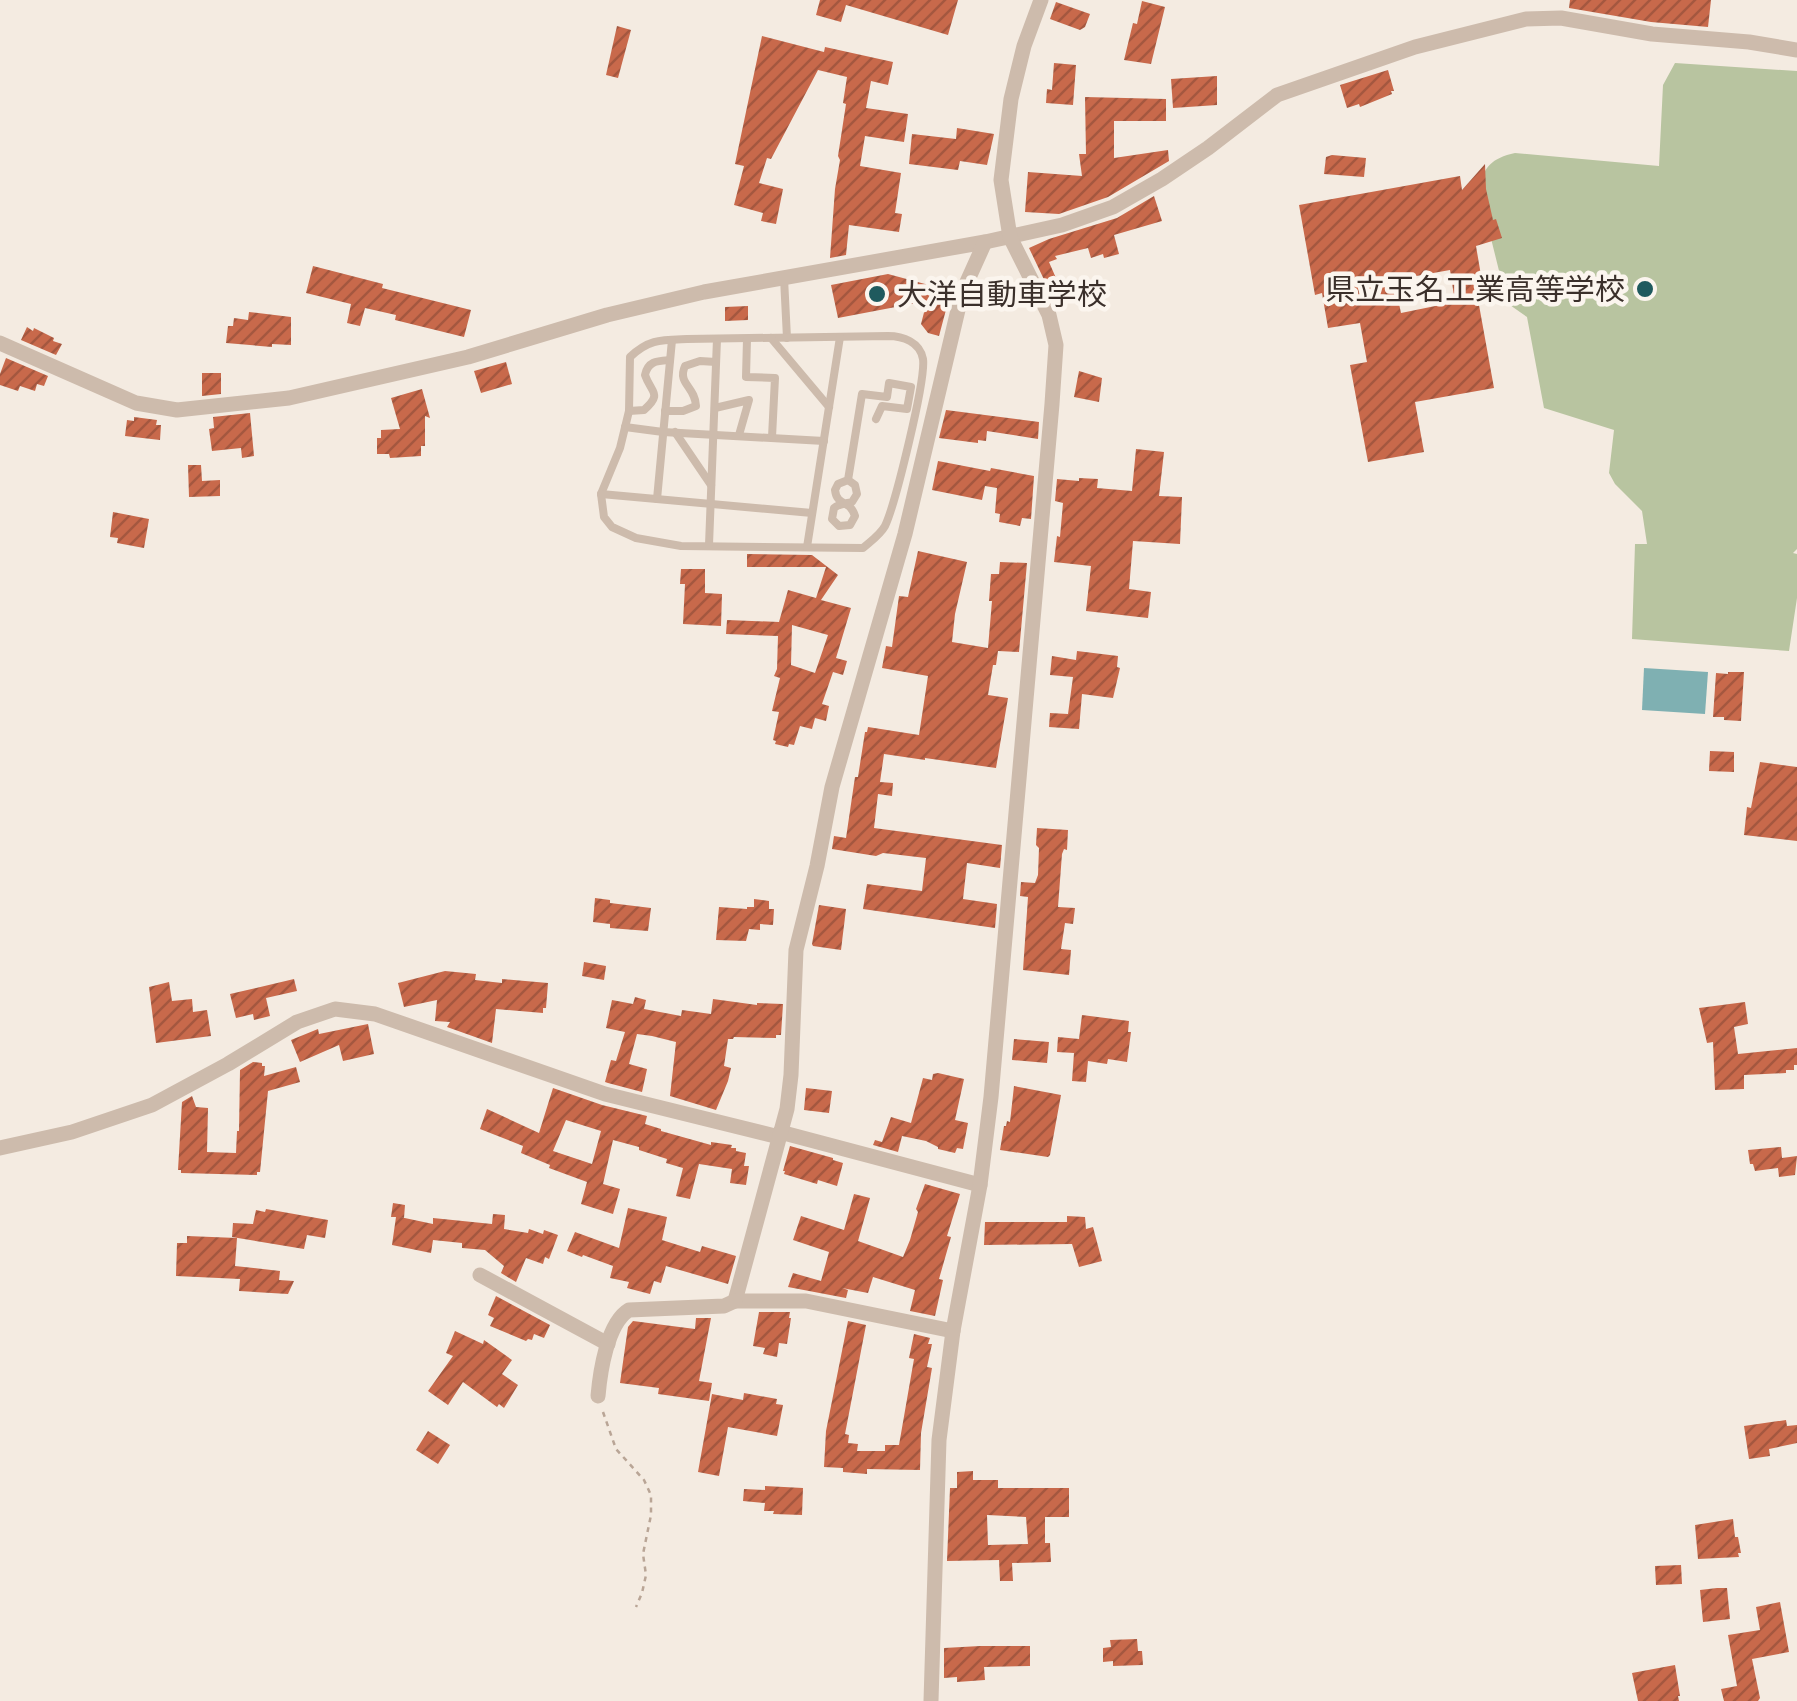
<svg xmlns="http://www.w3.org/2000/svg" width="1797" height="1701" font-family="Jost,'Noto Sans JP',sans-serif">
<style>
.garden{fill:#b8c4a0}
.water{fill:#7fb0b2}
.building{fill:url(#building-hatch);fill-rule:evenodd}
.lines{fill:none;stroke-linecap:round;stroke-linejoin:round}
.path{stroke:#b9a596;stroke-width:2.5;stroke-dasharray:5 5;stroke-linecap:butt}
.service{stroke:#cdbbac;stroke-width:8}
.minor{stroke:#cdbbac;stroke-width:15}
.poi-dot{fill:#1f5a5e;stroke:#fbf5ee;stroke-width:4}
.labels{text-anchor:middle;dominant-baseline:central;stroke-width:9;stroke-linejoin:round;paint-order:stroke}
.poi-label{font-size:30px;fill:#3b302b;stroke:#fbf5ee;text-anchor:end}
</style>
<defs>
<pattern id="building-hatch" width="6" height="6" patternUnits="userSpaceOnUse" patternTransform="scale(2.5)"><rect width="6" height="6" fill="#c8694b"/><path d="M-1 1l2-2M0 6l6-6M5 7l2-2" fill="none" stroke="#a4573f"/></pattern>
</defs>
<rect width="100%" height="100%" fill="#f4ebe1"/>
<path class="garden" d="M1675,63L1797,71V549L1793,553L1797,554V598L1789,651L1632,639L1635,544H1647L1642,511L1615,484L1609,473L1614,430L1544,408L1527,317L1507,303L1479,190C1483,167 1492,158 1515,153L1659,166L1663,85Z"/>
<polygon class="water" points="1644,668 1708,672 1705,714 1642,710"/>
<g class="building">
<polygon points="820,0 958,0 948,35 846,5 841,22 816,15"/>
<polygon points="1570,0 1711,0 1708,27 1651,22 1569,8"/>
<polygon points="1142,1 1165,7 1151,64 1124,60 1133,23 1137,24"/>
<polygon points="1056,2 1090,14 1085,27 1080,30 1050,19"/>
<polygon points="617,26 631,30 618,78 606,75"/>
<polygon points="762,36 824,52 825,47 893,62 888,85 871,81 866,108 908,114 904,142 865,136 860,166 901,173 895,213 902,214 899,232 849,225 846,255 830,258 835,189 840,160 838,156 846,104 843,103 847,77 818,70 771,159 767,158 759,183 783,189 776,224 761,221 763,213 734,205 744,166 735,164"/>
<polygon points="1054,63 1076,65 1073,105 1046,103 1047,89 1052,90"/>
<polygon points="1388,70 1394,91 1391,91 1392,94 1360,107 1359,104 1347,108 1340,85"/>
<polygon points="1217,76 1217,105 1173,108 1171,79"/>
<polygon points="1085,97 1166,99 1166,121 1114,121 1114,158 1168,150 1169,161 1108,197 1059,214 1025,212 1028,172 1082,176 1079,154 1086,154"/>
<polygon points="957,128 994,134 987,165 960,161 958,170 909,164 912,134 956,139"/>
<polygon points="1332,155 1366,158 1364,177 1324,174 1326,157"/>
<path d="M1485,164L1486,189L1493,220L1496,219L1502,238L1476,246L1484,293L1477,294L1494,388L1415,402L1424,452L1368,462L1350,365L1367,362L1360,323L1328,328L1322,293L1315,295L1299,205L1460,176L1462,190ZM1450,270L1455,302L1401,313L1394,280Z"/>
<polygon points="1154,196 1162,221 1114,235 1119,254 1104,258 1103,254 1091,258 1088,248 1055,256 1057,259 1049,262 1059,285 1049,290 1029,248 1049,239 1117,218"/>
<polygon points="313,266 383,284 382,288 471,310 464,337 395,320 396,315 365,308 360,326 347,323 351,304 306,293"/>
<polygon points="888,274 951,291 939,336 928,333 921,324 927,301 838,318 831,285"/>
<polygon points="748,306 748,320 725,321 725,307"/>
<polygon points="249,312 291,317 291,345 272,344 272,347 226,343 228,326 233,326 234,318 248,320"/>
<polygon points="27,327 33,331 34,328 54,338 53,341 62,344 56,355 21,340"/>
<polygon points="6,358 48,376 44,386 37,384 35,391 20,386 18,391 0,385 0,374"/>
<polygon points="506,362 512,384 481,393 474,371"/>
<polygon points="1079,371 1102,378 1099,402 1074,397"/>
<polygon points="202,373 221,373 221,394 202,396"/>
<polygon points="422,389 430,418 425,416 425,446 421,446 421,456 390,458 389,454 377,454 377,438 381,438 381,430 400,429 391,398"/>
<polygon points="946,410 1039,422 1038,439 987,431 986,441 978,440 978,443 939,438"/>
<polygon points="250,413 254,456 242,458 241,448 212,451 209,429 214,428 213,417"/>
<polygon points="134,417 157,420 156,425 161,425 160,440 125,436 127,420 134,421"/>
<polygon points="1136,449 1164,452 1159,496 1182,497 1180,544 1133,541 1129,589 1151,592 1148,618 1086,611 1091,566 1054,562 1057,536 1060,537 1063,503 1055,501 1057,479 1079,481 1079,478 1098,479 1097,488 1132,491"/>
<polygon points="938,461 990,471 991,468 1034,476 1031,519 1022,518 1020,526 999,522 1000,514 995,513 997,488 985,486 982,500 932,490"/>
<polygon points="188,465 201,465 202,481 220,480 220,496 189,497"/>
<polygon points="113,512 149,519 144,548 117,543 118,538 110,537"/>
<polygon points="918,551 967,562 955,614 952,642 988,648 992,601 989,601 991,574 999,574 1000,562 1027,563 1019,652 998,651 996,665 993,665 988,695 1008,698 996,768 925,758 925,760 884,754 880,782 893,783 892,796 878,794 874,828 1002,845 1000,868 967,863 963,899 997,904 995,928 863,909 867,884 922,891 926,858 883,853 876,856 832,849 834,836 846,838 855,777 858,777 865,732 867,732 868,727 919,735 928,676 882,668 886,646 892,647 899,596 908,597"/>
<path d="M747,554L812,555L838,575L821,600L851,608L836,658L847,661L843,675L833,672L822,704L829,706L826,721L815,718L812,729L800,726L794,745L789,744L788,747L775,744L776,741L773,740L779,712L772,711L780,678L774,676L777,669L778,636L726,634L727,620L779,622L788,590L816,598L826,567H747ZM792,625L828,635L815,673L791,665Z"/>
<polygon points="681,569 705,569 705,593 722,594 721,626 683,624 685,584 680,584"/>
<polygon points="1077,651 1118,656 1117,667 1120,668 1113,698 1082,694 1079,729 1049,727 1050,713 1068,714 1073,677 1050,675 1052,656 1076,660"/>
<polygon points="1728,672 1744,672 1741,721 1724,720 1724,717 1713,717 1716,673 1728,674"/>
<polygon points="1710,751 1734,752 1734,772 1709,771"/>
<polygon points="1760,762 1797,767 1797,841 1744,835 1747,807 1751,808"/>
<polygon points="1037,828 1068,830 1067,850 1064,849 1062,854 1058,907 1075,908 1073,924 1065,923 1061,949 1071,950 1069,975 1023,970 1028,897 1020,896 1021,882 1035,883 1038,875 1039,848 1036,845"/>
<polygon points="595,898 610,900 610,903 651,908 648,931 610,928 610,924 593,922"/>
<polygon points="754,899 769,901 769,909 774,909 773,925 760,924 760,930 749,929 746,941 716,940 719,907 747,909 747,907 754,907"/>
<polygon points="819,905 846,909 841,950 813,946 812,944"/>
<polygon points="584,962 606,966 604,980 582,976"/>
<polygon points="445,971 476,974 475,980 502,983 502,979 548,983 546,1008 543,1008 543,1013 496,1009 492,1043 447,1027 450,1022 435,1021 437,1000 404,1007 398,983"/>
<polygon points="294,979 297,991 266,998 270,1016 254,1020 253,1014 236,1018 230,994"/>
<polygon points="169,982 172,1001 192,999 193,1012 207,1010 211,1036 156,1043 149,987"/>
<polygon points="635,997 646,1000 644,1009 681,1016 682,1010 711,1014 713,999 757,1005 757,1003 783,1004 781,1035 776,1035 776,1038 734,1037 733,1039 728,1039 724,1066 731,1068 728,1081 716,1110 670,1096 676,1042 652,1036 637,1034 629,1064 647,1069 642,1092 608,1083 605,1082 611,1060 616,1061 625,1032 606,1028 612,1000 633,1004"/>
<polygon points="1745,1002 1748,1024 1734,1027 1738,1054 1797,1048 1797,1065 1794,1065 1794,1070 1786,1070 1786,1073 1744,1075 1744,1089 1715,1090 1713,1042 1707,1043 1699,1008"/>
<polygon points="1082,1015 1129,1021 1128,1032 1131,1032 1127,1062 1108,1059 1107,1064 1088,1061 1086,1082 1072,1081 1074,1053 1057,1052 1058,1037 1079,1039"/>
<polygon points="368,1024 374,1054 343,1061 339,1045 300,1062 291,1040 318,1029 319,1034"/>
<polygon points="1014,1039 1049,1042 1047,1063 1012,1060"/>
<polygon points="253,1062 262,1063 262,1066 265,1066 264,1076 296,1067 300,1082 268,1091 260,1172 257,1172 257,1175 181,1173 181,1170 178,1170 182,1102 192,1096 196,1107 208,1108 207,1152 236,1153 237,1131 239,1131 240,1070"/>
<polygon points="938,1073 964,1079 955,1120 968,1123 963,1149 957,1148 955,1153 938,1149 938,1147 926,1141 902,1136 898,1152 873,1145 875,1140 882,1142 891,1117 911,1123 923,1078 932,1080 933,1074"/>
<polygon points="1014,1086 1061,1095 1050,1155 1048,1157 1000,1150 1004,1126 1006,1126 1007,1121 1010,1122"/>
<path d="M553,1088L602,1105L647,1116L645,1124L661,1129V1131L711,1145V1142L732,1145L731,1148H736V1151L746,1153L744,1166H749L746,1185L730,1183L732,1169L699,1164L690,1199L676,1196L683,1168L666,1163L667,1159L639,1150V1147L613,1140L603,1184L620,1189L613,1214L581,1204L587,1182L549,1168L550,1165L521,1153L523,1146L480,1129L487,1109L539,1133ZM566,1120L601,1131L592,1164L553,1151Z"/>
<polygon points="806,1088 832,1091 829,1113 804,1110"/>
<polygon points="790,1146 833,1158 833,1160 843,1163 837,1186 818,1180 817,1184 784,1174 785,1171 783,1171"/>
<polygon points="1781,1147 1782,1158 1797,1156 1795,1175 1779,1177 1778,1168 1755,1171 1753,1164 1750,1164 1748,1150"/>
<polygon points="925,1184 960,1194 947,1236 951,1237 939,1279 943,1280 935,1316 910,1311 915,1290 873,1277 868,1293 842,1288 848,1290 846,1298 788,1287 793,1273 821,1281 829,1252 793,1240 801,1216 844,1230 854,1194 870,1198 858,1241 903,1257 910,1240 918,1212 916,1209"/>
<polygon points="393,1203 405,1205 404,1218 400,1217 433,1224 433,1218 492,1224 493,1214 505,1215 504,1229 528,1233 529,1229 543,1234 544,1230 558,1235 549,1259 545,1257 543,1264 526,1258 516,1282 501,1273 504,1266 485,1250 462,1248 462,1243 433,1240 431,1253 392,1245 396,1217 391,1217"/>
<polygon points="628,1208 667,1217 662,1240 700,1252 702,1246 736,1256 728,1284 666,1266 661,1283 654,1281 650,1294 627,1288 629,1282 610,1278 613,1266 583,1255 582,1257 567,1251 575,1232 619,1248"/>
<polygon points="266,1209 328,1220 325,1238 307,1235 304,1249 232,1237 233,1223 253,1224 256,1210 265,1212"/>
<polygon points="1067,1216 1085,1217 1086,1229 1093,1227 1102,1261 1079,1267 1072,1244 984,1245 985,1222 1067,1222"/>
<polygon points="187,1236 237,1238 235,1266 280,1271 279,1280 294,1281 288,1294 239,1291 240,1279 176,1276 177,1243 187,1243"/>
<polygon points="496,1296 550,1325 544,1338 534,1334 532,1340 528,1339 526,1341 490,1326 494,1318 488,1315"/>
<polygon points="759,1312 790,1312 789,1318 791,1318 787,1344 779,1343 777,1357 763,1354 765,1348 753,1346"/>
<polygon points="696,1318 711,1318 699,1381 712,1383 709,1401 658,1394 659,1388 620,1383 628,1327 633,1321 695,1329"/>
<polygon points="848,1321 866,1325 845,1434 849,1435 848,1443 858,1444 857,1451 885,1451 885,1445 899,1445 914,1359 909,1358 914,1334 930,1338 928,1344 932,1344 927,1367 932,1368 921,1433 920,1470 867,1469 867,1474 843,1472 843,1468 824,1467 826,1431"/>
<polygon points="455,1331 483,1344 484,1340 512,1360 502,1374 518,1385 504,1408 499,1404 497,1407 463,1382 448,1405 428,1391 453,1356 446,1353"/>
<polygon points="744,1393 777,1399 776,1404 783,1405 777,1436 728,1427 719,1476 698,1472 712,1394 743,1400"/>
<polygon points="1786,1420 1787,1426 1797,1425 1797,1443 1769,1449 1770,1456 1749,1459 1744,1426"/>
<polygon points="428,1431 450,1445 438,1464 416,1450"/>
<path d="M973,1471V1480H998V1488H1069V1517H1045V1543H1050L1051,1562L1012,1563L1013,1581H1000L999,1560L947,1561L950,1488H957V1472ZM987,1515L1026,1517L1028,1544L988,1545Z"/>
<polygon points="765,1486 803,1488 802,1515 773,1514 774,1511 764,1511 765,1503 743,1501 744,1489 765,1490"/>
<polygon points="1733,1519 1735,1537 1738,1537 1741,1553 1738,1553 1739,1557 1698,1559 1695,1525"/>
<polygon points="1681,1565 1682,1584 1656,1585 1655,1566"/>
<polygon points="1717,1588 1727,1588 1730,1619 1703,1622 1700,1590"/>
<polygon points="1780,1602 1789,1652 1752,1659 1760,1698 1758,1701 1724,1701 1721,1689 1737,1686 1728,1635 1760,1630 1756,1607"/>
<polygon points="1137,1639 1138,1651 1142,1651 1143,1665 1113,1666 1113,1661 1103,1662 1103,1648 1111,1647 1110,1640"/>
<polygon points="980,1646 1030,1646 1030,1666 984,1667 985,1680 957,1682 957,1677 944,1678 944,1648"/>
<polygon points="1675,1665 1680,1696 1678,1696 1679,1701 1638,1701 1632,1673"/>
</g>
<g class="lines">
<polyline class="path" points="603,1412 616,1449 644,1480 651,1495 651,1515 643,1554 646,1575 642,1593 636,1607"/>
<g class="service">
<polyline points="784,278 787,338"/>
<path d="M888,336C903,336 920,342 923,359C926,380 895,505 885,526C880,535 871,541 863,548L681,546L636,538L612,527L604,517L601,494L620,448L629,411L630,357C649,339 661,340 687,339Z"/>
<polyline points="771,338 829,407"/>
<polyline points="747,339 746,377 775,378 772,437"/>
<polyline points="715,408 749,400 739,435"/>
<path d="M629,411L644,410C663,393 651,393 645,375C648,361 657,361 670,360"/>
<path d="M665,411H683L696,406C695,386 677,384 685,366L700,361L716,362"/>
<polyline points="625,427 663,432 824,441"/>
<polyline points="675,432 711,485"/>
<path d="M848,480L855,485L857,494L852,502C845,504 840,503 834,508L832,519L839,526L850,525L855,516C850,499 837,507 835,490L838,484L848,480L862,394L887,397L889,383L911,387L907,409L882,406L876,419"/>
<polyline points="601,494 812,513"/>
<polyline points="657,499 672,340"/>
<polyline points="709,545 717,339"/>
<polyline points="807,547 840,337"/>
</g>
<g class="minor">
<polyline points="0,343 136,403 177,410 289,398 468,357 607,315 704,292 985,242 1062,225 1113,207 1162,179 1208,148 1277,95 1415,47 1526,19 1561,18 1652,34 1749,42 1797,50"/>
<polyline points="780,1132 980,1185"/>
<polyline points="0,1148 72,1132 152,1105 228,1064 297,1022 335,1009 375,1014 605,1094 779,1137"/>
<polyline points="480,1275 608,1344"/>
<polyline points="953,1331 806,1301 735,1301 787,1109 791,1075 796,950 817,866 832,787 905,534 962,293 985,242"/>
<path d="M598,1396C600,1373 607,1323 629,1310L724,1306L735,1301"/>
<polyline points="931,1701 939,1440 953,1331 980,1185 991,1097 1052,404 1056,345 1049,315 1010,237 1001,180 1011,99 1024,46 1041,0"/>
</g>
</g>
<g class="poi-dot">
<circle cx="1645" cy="289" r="10"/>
<circle cx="877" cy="294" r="10"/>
</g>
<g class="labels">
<g class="poi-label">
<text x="1625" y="289">県立玉名工業高等学校</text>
<text x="897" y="294" text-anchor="start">大洋自動車学校</text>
</g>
</g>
</svg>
